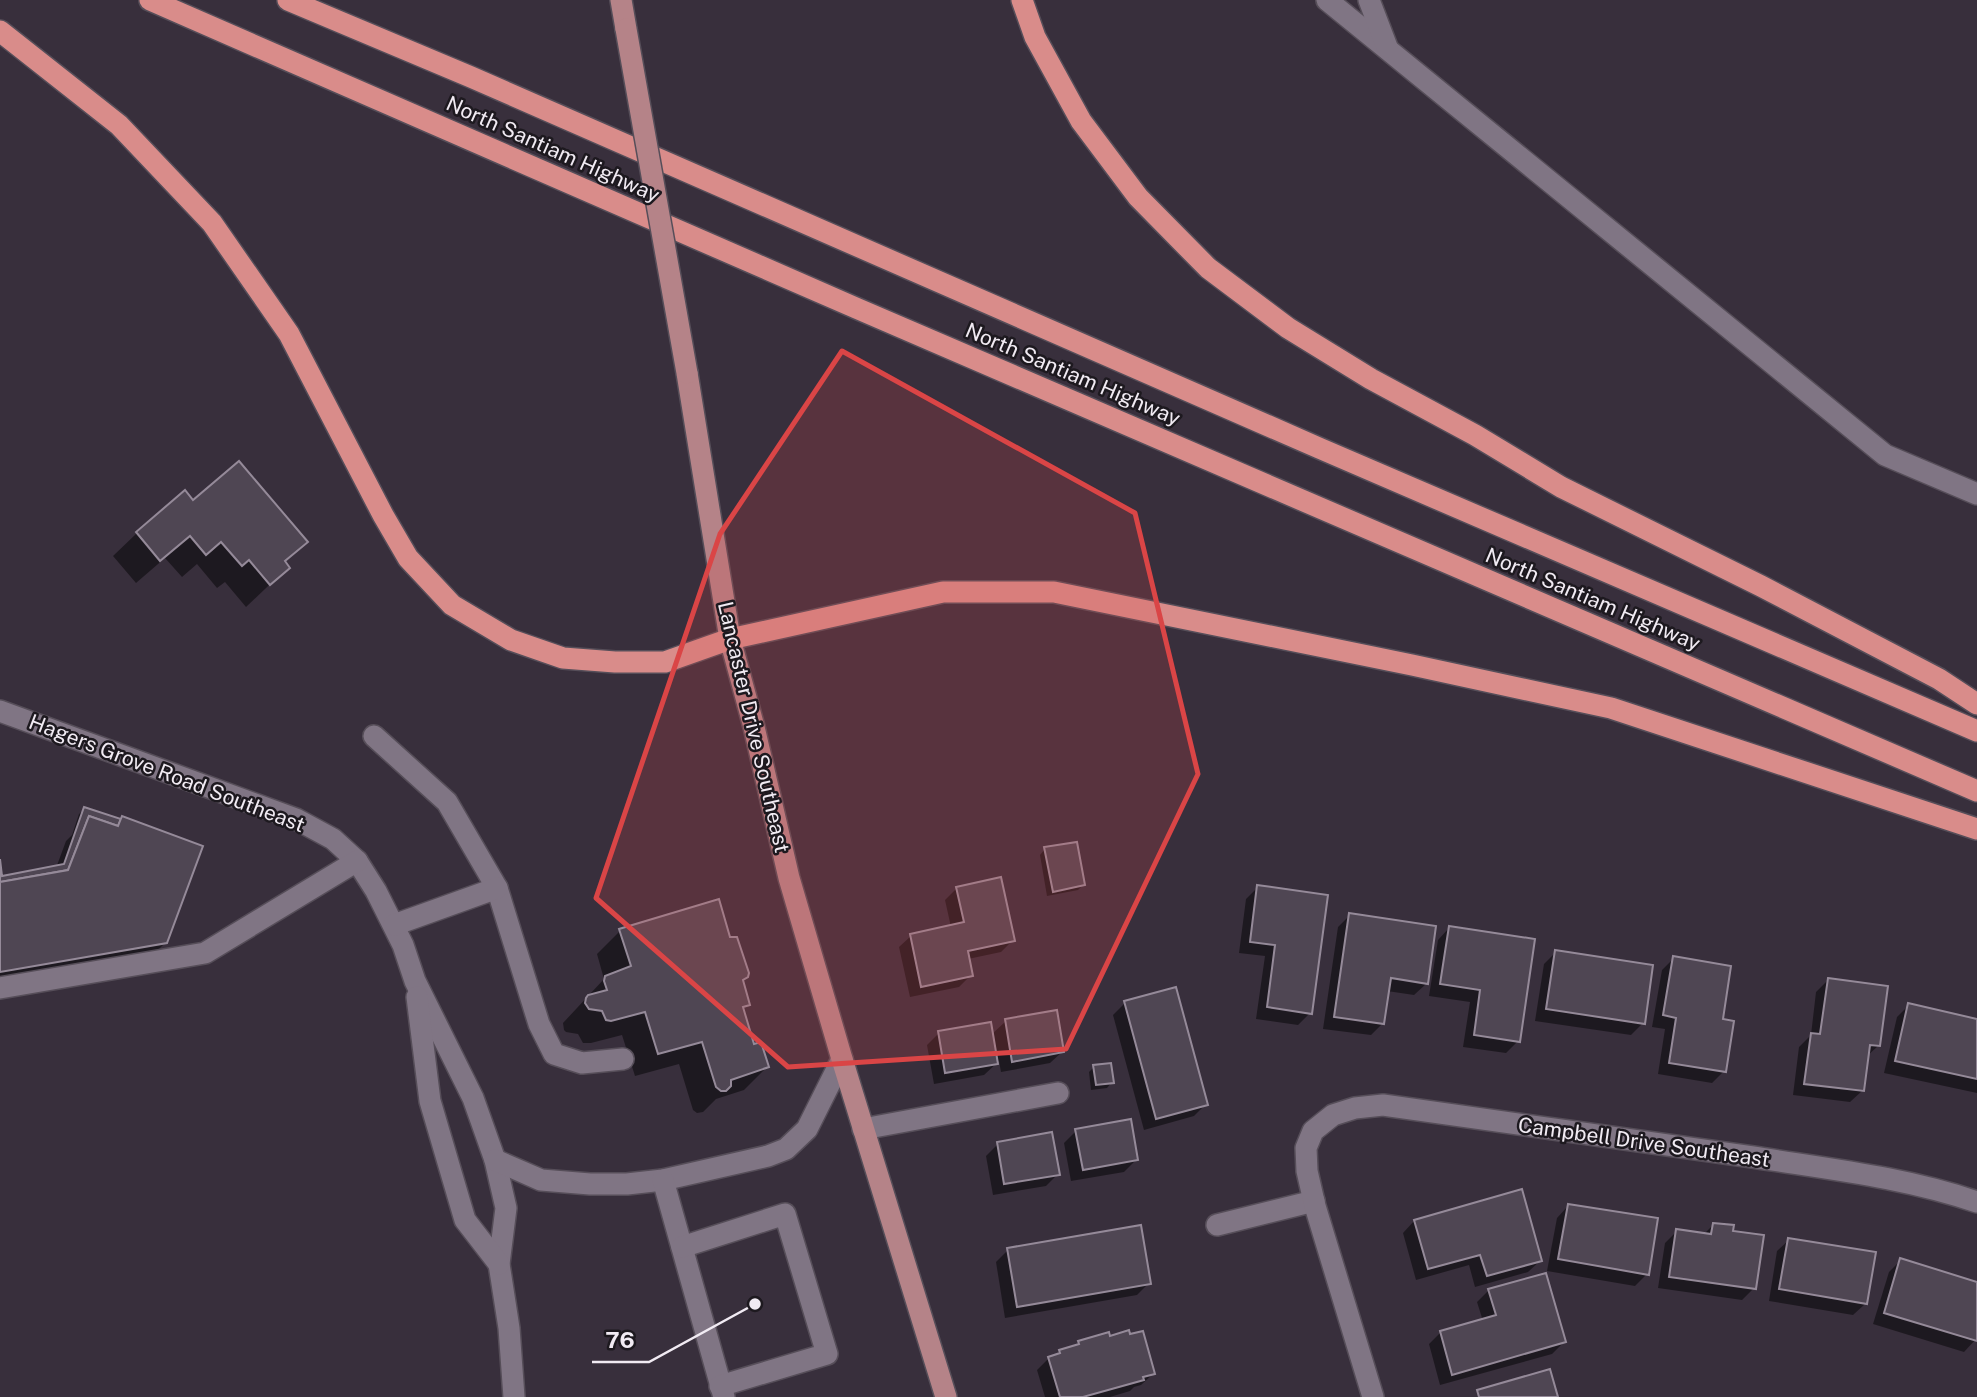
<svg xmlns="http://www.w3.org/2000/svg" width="1977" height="1397" font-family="'Public Sans',sans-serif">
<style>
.shadow{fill:#0007}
.building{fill:#4f4653;stroke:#958a99;stroke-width:2}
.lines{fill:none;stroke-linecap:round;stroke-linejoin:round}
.minor-casing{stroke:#564e59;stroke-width:24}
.major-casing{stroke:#564e59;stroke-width:24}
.highway-casing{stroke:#564e59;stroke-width:24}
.minor{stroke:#807584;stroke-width:21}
.major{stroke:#b58388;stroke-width:21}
.highway{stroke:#d98c8a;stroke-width:21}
.major-bridge-casing{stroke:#564e59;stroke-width:24;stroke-linecap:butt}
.major-bridge{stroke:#b58388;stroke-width:21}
.marked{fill:#da4546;fill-opacity:0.2;stroke:#da4546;stroke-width:5;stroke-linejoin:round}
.labels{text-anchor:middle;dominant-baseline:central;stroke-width:5;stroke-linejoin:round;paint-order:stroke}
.street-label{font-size:21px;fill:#f1ebf3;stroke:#1d191f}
.leader{fill:none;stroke:#f1ebf3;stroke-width:2.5}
.callout-dot{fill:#f1ebf3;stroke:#1d191f;stroke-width:2.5}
.callout-label{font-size:23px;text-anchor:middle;font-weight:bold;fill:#f1ebf3;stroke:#1d191f;stroke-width:5;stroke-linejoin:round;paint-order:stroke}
</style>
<rect width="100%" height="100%" fill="#382f3c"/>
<g class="shadow">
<polygon points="185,493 193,502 305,542 284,563 288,567 246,607 225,582 217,588 197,564 182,577 165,558 136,583 113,556 137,533"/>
<polygon points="85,809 166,942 142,966 0,991 0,872 1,878 56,868 66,841 72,835 79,814"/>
<polygon points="1045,849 1083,885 1078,890 1047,896 1040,855"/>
<polygon points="1258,887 1310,1013 1298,1025 1256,1019 1265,956 1239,953 1246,899"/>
<polygon points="957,888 1013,940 1001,952 968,959 971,975 959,987 910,997 899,947 911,936 951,927 945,900"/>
<polygon points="1350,915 1426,984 1414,995 1387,991 1383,1023 1371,1035 1323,1029 1338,927"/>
<polygon points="1449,928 1518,1041 1506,1053 1463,1047 1470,1002 1429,996 1438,940"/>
<polygon points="620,931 741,981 748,1004 742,1010 753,1046 767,1067 744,1090 716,1099 703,1112 697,1113 693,1110 679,1064 635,1076 622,1035 591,1043 583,1043 578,1034 566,1032 564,1030 563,1023 604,979 597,954"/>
<polygon points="1556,952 1643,1023 1631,1035 1535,1021 1544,964"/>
<polygon points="1674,958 1720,1020 1724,1071 1712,1083 1658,1074 1665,1029 1652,1027 1662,970"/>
<polygon points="1828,980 1878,1046 1866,1057 1862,1091 1850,1102 1793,1095 1799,1047 1811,1035 1816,992"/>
<polygon points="1125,1003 1206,1104 1194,1116 1144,1130 1113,1015"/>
<polygon points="1909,1005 1977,1020 1977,1093 1884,1073 1897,1017"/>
<polygon points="1006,1021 1062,1052 1050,1063 1001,1072 999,1061 984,1075 934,1084 927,1045 939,1033 991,1035"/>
<polygon points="1094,1067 1112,1082 1107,1088 1091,1090 1089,1072"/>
<polygon points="1076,1131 1136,1160 1124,1172 1071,1181 1064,1143"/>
<polygon points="998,1144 1058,1174 1046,1186 993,1195 986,1156"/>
<polygon points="1568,1206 1647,1274 1635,1286 1547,1271 1557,1218"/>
<polygon points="1414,1221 1540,1261 1528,1272 1475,1287 1469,1265 1416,1280 1403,1233"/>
<polygon points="1714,1224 1731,1232 1754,1288 1742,1300 1658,1288 1665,1243 1677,1231 1703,1235"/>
<polygon points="1789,1240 1865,1304 1853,1315 1769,1301 1777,1251"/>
<polygon points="1008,1250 1149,1283 1137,1295 1005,1318 996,1262"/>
<polygon points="1901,1260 1977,1284 1977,1338 1964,1352 1873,1324 1889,1272"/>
<polygon points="1489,1290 1564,1342 1552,1354 1440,1385 1429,1344 1441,1332 1483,1321 1477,1302"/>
<polygon points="1079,1342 1153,1374 1141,1385 1134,1387 1130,1391 1110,1397 1045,1397 1037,1370 1049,1358 1055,1356 1060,1351 1075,1347"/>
</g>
<g class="building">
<polygon points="239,461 308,542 285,561 290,568 270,585 249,560 242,566 221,542 206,555 190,536 160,561 136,532 185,490 193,500"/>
<polygon points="84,807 121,819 118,826 89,816 68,870 0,882 0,859 2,876 64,864"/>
<polygon points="89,816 118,826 122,816 203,846 167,943 0,972 0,882 68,870"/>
<polygon points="1077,842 1085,885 1053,892 1044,847"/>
<polygon points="1001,877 1015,941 968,951 973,976 921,987 910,934 964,922 956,887"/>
<polygon points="1257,885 1328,895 1312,1014 1267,1007 1275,945 1250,942"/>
<polygon points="719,899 730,937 737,937 749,973 748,977 743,980 750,1005 743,1007 754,1044 761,1042 769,1067 731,1080 731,1086 726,1091 721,1091 716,1087 702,1042 658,1054 645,1012 611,1021 606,1020 602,1011 589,1009 585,1003 586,998 588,995 607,990 604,981 605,976 631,966 619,929"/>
<polygon points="1349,913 1436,926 1428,984 1391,978 1384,1024 1334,1017"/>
<polygon points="1449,926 1535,939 1520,1042 1474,1035 1480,990 1440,984"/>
<polygon points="1555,950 1653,965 1645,1024 1546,1009"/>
<polygon points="1673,956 1731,966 1723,1019 1734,1021 1726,1072 1669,1063 1676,1018 1663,1015"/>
<polygon points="1828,978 1888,986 1880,1046 1870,1045 1864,1091 1804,1084 1811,1033 1820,1034"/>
<polygon points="1176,987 1208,1105 1156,1119 1124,1001"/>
<polygon points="1908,1003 1977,1019 1977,1079 1895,1061"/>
<polygon points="1057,1010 1064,1052 1012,1062 1005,1019"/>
<polygon points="991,1022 998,1064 945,1073 938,1031"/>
<polygon points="1111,1063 1114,1083 1096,1085 1093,1065"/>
<polygon points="1131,1119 1138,1160 1083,1170 1075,1129"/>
<polygon points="1052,1132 1060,1175 1004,1184 997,1142"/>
<polygon points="1522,1189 1542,1261 1487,1276 1480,1255 1428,1269 1414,1220"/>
<polygon points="1568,1204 1658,1218 1649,1275 1558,1259"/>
<polygon points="1713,1223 1734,1225 1733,1231 1764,1235 1756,1289 1669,1277 1676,1229 1711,1234"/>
<polygon points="1141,1225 1151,1284 1017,1307 1007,1248"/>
<polygon points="1788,1238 1876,1252 1867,1304 1779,1289"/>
<polygon points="1900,1258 1977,1282 1977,1341 1884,1313"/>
<polygon points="1546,1273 1566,1342 1452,1375 1440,1331 1496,1315 1488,1289"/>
<polygon points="1129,1330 1130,1334 1143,1331 1155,1374 1143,1377 1144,1380 1083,1397 1060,1397 1048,1357 1060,1353 1059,1350 1079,1344 1078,1341 1109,1332 1110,1336"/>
<polygon points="1550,1369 1558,1397 1479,1397 1477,1390"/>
</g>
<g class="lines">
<g class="minor-casing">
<g id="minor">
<polyline points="1327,0 1885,455 1977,494"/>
<polyline points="1369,0 1387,47"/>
<polyline points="0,711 296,819 333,839 357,861 376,891 403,945 415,981 473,1098 495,1160 506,1208 499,1264 509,1328 514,1397"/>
<polyline points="374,736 447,802 497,888 539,1024 554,1054 582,1063 623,1059"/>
<polyline points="394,925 497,888"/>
<polyline points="0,988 205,953 357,861"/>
<polyline points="417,997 430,1101 465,1220 499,1264"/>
<polyline points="863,1129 1058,1093"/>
<polyline points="495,1160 541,1180 590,1184 627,1184 663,1180 768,1156 786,1149 807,1129 842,1059"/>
<polyline points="663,1180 724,1397"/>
<polyline points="1217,1225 1314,1201"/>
<polyline points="682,1247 785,1214 827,1354 720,1386"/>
<path d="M1373,1397L1315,1206L1307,1171L1306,1148L1313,1131L1333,1115L1355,1108L1383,1105C1506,1123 1630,1139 1753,1157C1828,1169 1904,1177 1977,1202"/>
</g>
</g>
<g class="major-casing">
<g id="major">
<polyline points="621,0 626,29"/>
<polyline points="687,373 730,639 754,727 789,878 842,1059 946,1397"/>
</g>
</g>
<g class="highway-casing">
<g id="highway">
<polyline points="150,0 856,308 1977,791"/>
<polyline points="288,0 471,77 1319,448 1977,731"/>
<polyline points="1022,0 1035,37 1081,121 1138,197 1208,268 1288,328 1371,379 1475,435 1561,487 1761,586 1939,679 1977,704"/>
<polyline points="0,31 119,125 212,223 289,334 383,515 408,558 452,605 511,640 563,658 615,662 665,662 730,639 943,592 1054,592 1412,665 1611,708 1977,829"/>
</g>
</g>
<use href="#minor" class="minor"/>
<use href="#major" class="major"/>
<use href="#highway" class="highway"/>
<g class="major-bridge-casing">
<polyline id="major-bridge" points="626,29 687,373"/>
</g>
<use href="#major-bridge" class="major-bridge"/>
</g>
<path class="marked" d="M842,351L1135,513L1198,774L1066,1049L788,1067L596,898L720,534Z"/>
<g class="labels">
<g class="street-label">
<text transform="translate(553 149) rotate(24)">North Santiam Highway</text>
<text transform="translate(1073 374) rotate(23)">North Santiam Highway</text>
<text transform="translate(1593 599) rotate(23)">North Santiam Highway</text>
<text transform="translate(754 727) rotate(77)">Lancaster Drive Southeast</text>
<text transform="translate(167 773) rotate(21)">Hagers Grove Road Southeast</text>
<text transform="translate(1644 1142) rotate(8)">Campbell Drive Southeast</text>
</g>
</g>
<path class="leader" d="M755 1304L649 1362H592"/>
<circle class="callout-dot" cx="755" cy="1304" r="7"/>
<g class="callout-label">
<text x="620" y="1348">76</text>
</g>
</svg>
